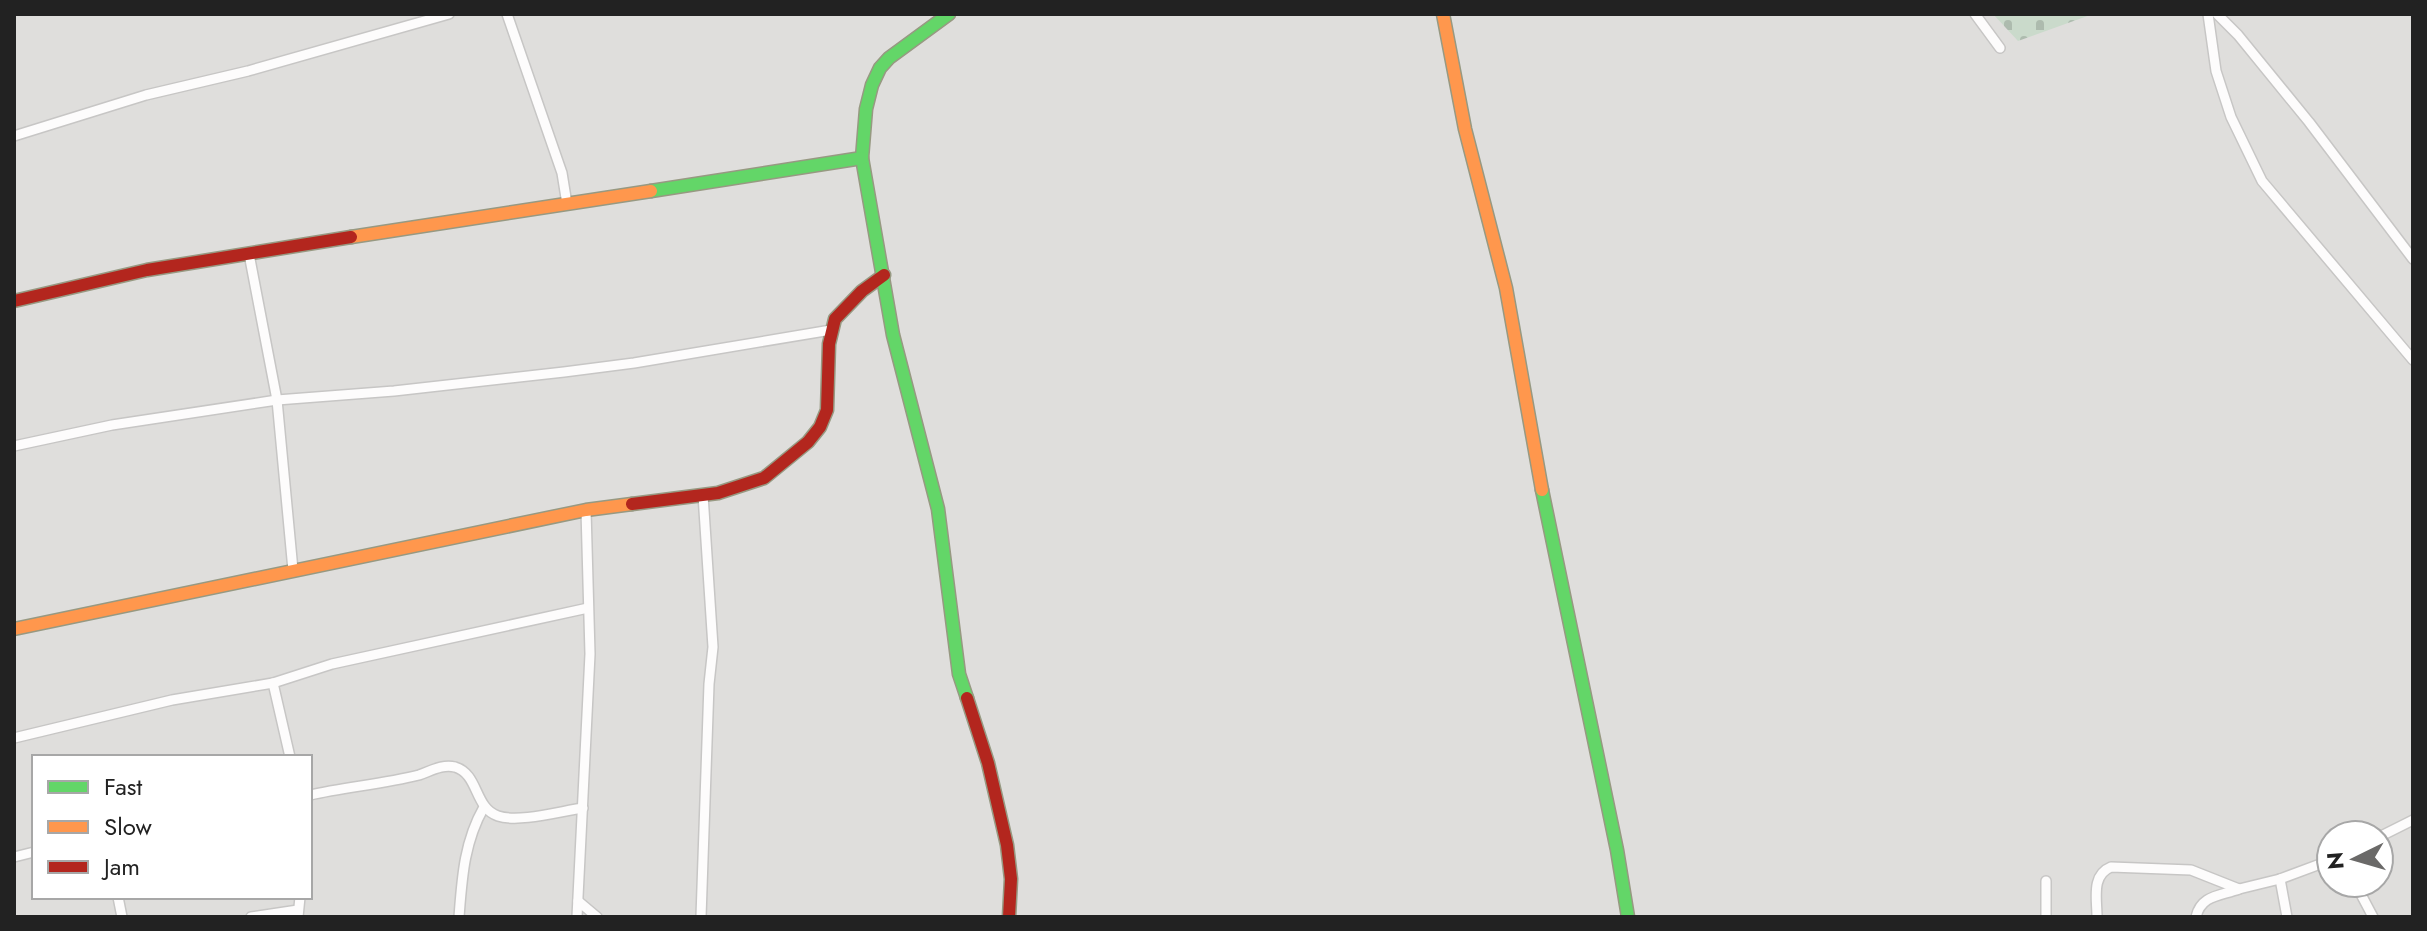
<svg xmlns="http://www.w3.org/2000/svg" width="2427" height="931" font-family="Jost,sans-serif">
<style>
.residential{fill:#dfdedc;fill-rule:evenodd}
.cemetery{fill:url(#cemetery-stones)}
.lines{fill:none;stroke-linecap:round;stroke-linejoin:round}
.street-casing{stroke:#c7c6c5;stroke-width:12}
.fast-casing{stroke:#979982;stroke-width:15}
.slow-casing{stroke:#979982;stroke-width:15}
.jam-casing{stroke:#979982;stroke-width:15}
.street{stroke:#fdfcfc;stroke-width:9}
.fast{stroke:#63d668;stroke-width:12}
.slow{stroke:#ff974d;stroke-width:12}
.jam{stroke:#b3261e;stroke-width:12}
</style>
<defs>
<pattern id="cemetery-stones" width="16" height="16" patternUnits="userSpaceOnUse" patternTransform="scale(2)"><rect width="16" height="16" fill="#cadacb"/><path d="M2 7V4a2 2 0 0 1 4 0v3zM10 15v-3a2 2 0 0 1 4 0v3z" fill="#adbbae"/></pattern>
</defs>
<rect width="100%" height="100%" fill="#f0eeeb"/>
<path class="residential" d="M14,14H2413V917H14ZM34,757H310V897H34ZM2331,835H2379V883H2331Z"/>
<polygon class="cemetery" points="1993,14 2093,14 2018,41"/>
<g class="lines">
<g class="street-casing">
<g id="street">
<polyline points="507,14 562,173 567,204"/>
<polyline points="1975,14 2000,48"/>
<polyline points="2208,14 2216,71 2231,117 2262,181 2413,360"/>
<polyline points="2217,14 2238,35 2309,122 2413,259"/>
<polyline points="14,136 146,95 248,71 449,14"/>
<polyline points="249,254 277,400 293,570"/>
<polyline points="14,446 112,425 277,400 394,391 564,372 634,363 831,330"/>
<polyline points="273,683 290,757"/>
<polyline points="14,738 172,700 273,683 332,664 588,608"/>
<path d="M310,795C346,787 383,784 419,775C431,771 442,764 455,767C479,774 474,808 498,816C519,823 561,811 583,808"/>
<polyline points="2379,837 2413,820"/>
<polyline points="14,857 34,852"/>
<polyline points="2280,879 2287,917"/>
<polyline points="2355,883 2373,917"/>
<polyline points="118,897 122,917"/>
<polyline points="578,901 597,917"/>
<polyline points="251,917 298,910"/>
<polyline points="298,917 300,897"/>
<path d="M459,917C462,878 464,842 484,807"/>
<polyline points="577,917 590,654 586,510"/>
<polyline points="701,917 709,684 713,647 703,495"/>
<polyline points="2046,917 2046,881"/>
<path d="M2097,917C2097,899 2091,875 2111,867L2191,870L2239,889L2280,879L2331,860"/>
<path d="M2196,917C2201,895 2220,896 2239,889"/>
</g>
</g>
<g class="fast-casing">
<g id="fast">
<polyline points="949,14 889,58 880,68 872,85 866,109 862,158 893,335 938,509 959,674 967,698"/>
<polyline points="651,191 862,158"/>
<polyline points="1542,490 1617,850 1628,917"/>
</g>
</g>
<g class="slow-casing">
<g id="slow">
<polyline points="1443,14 1465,129 1506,288 1542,490"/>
<polyline points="351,237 651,191"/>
<polyline points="14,629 586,510 632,504"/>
</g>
</g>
<g class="jam-casing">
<g id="jam">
<polyline points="14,301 147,270 351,237"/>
<polyline points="632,504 718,493 764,478 808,442 820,427 827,410 829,344 835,319 862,291 884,275"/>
<polyline points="967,698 988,763 1007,845 1011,879 1009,917"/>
</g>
</g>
<use href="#street" class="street"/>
<use href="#fast" class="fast"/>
<use href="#slow" class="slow"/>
<use href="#jam" class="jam"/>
</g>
<rect width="2427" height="931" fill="none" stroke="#222222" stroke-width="32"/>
<rect x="32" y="755" width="280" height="144" fill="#ffffff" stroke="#a7a7a7" stroke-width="2"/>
<rect x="48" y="781" width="40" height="12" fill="#63d668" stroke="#a7a7a7" stroke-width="2"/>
<text x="104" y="795" font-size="24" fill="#222222">Fast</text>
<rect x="48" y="821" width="40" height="12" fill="#ff974d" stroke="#a7a7a7" stroke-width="2"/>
<text x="104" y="835" font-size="24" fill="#222222">Slow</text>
<rect x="48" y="861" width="40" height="12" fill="#b3261e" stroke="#a7a7a7" stroke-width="2"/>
<text x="104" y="875" font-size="24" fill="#222222">Jam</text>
<g transform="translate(2355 859) rotate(265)"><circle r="38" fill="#ffffff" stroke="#a7a7a7" stroke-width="2"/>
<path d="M0-6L14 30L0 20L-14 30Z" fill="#6a6968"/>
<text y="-12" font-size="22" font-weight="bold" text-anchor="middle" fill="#222222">N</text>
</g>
</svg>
